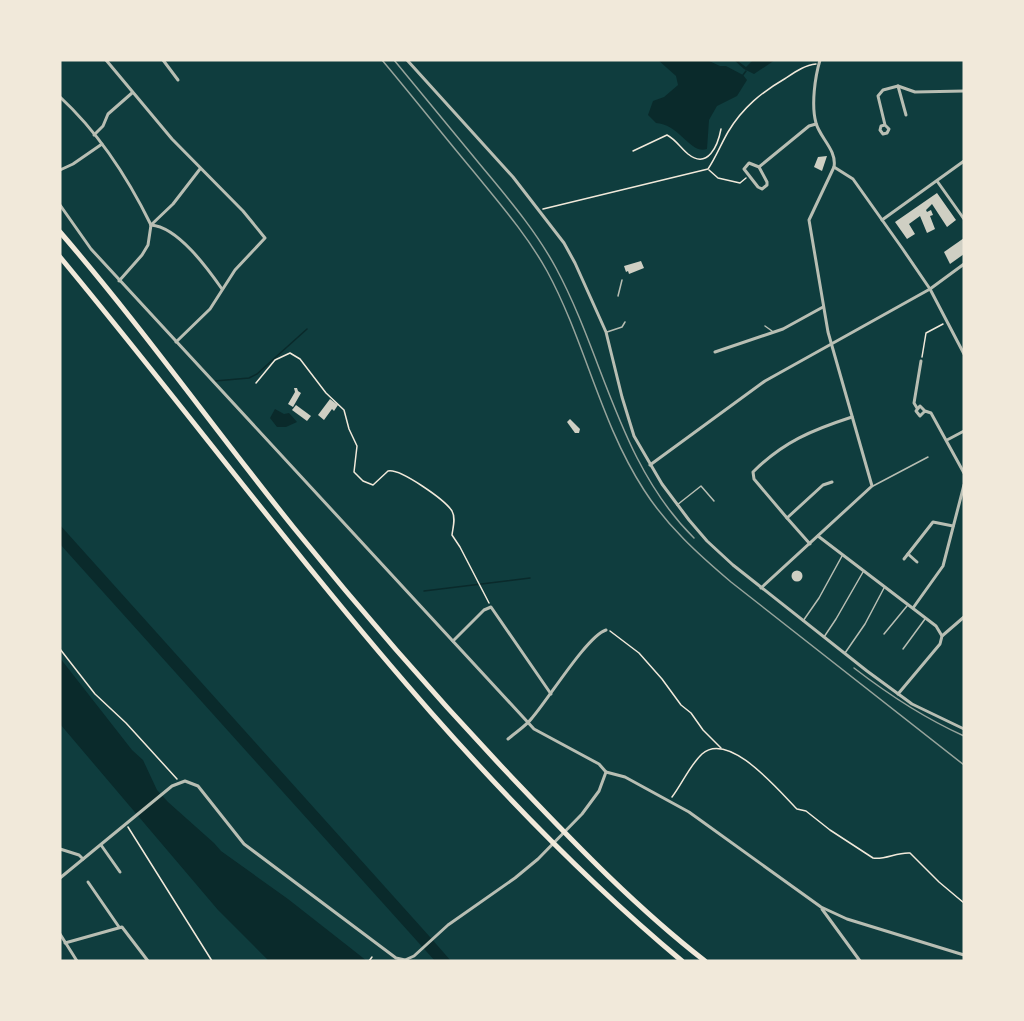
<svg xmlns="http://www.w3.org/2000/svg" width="1024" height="1021" font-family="Lato,sans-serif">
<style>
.water{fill:#0a2a2b}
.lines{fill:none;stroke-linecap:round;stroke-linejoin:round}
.stream{stroke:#0a2a2b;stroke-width:1.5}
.building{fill:#cfcfc3}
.path{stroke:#f1e9da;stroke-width:1.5}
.service{stroke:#b8beb3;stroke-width:1.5}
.minor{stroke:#b8beb3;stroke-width:3}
.motorway{stroke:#f1e9da;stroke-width:5}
.rail{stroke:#97a49c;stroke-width:1.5}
</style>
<rect width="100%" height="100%" fill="#0f3d3e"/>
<g class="water">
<path d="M658,60H707L720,66H726L743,75L747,80L737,96L717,106L709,120L707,149C691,155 679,124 656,123L648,115L653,101L664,97L678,85L676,76Z"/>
<polygon points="734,60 740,60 739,62 746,67 753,60 775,60 754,74 744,69"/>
<polygon points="275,409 284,414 289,413 297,422 286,427 277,427 270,418"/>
<polygon points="60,525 430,937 451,961 435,961 68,553 60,544"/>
<polygon points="60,658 132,750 143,760 157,790 168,802 214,843 221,851 288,899 367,961 269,961 218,910 60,724"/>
</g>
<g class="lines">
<g class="stream">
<polyline points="743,75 746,71"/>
<polyline points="215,381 249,378 257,374 307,329"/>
<polyline points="424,591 530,578"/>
</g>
</g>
<g class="building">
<polygon points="827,156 822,171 814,167 818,157"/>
<polygon points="937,193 956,220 947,227 932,204 926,210 927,212 931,210 933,215 930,216 935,229 927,233 920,216 909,224 915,234 907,239 895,222"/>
<polygon points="964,238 964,254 950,264 944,252"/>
<polygon points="641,261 644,268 629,274 628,271 626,272 624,266"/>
<polygon points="294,388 297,388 298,391 301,393 293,407 288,404 295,392"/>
<polygon points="330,399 338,405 334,411 332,409 324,420 318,415"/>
<polygon points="296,405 311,416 307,421 292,410"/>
<polygon points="570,419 580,429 579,433 575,433 567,422"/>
<circle cx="797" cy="576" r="5.5"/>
</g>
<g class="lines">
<g class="path">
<path d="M633,151L667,135C675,139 681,148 688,154C708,170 718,145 721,129"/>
<polyline points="709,170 718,178 740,183 746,178"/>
<path d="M543,209L708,169C716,157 721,144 728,132C743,107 762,92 786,78C795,72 805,65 816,64"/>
<polyline points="922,357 926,333 943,324"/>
<path d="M256,383L275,360L290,353L300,359L326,393L344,410L349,429L357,446L354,472L363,481L373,485L388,471C400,468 445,500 452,511C456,518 453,527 452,535L460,547L489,603"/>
<polyline points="610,631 639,653 662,679 681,705 691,713 703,730 721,748"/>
<polyline points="60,649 95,694 126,723 177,779"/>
<path d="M672,797C682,784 690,765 702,754C729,730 779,791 797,809L806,811L830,830L873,858C885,860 897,852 910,853L939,882L964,903"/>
<polyline points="128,827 212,961"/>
<polyline points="369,961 372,957"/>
</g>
<g class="service">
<polyline points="618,296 622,280"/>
<polyline points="765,326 772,331"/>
<polyline points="607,332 622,327 625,322"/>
<polyline points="873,486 928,457"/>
<polyline points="677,505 701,486 714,501"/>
<polyline points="803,621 819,598 842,556"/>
<polyline points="884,634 907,606"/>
<polyline points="824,637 836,619 863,572"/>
<polyline points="903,649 925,619"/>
<polyline points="845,653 865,624 884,588"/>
</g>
<g class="minor">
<polyline points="106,60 172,139 243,211 265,238 235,270 210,309 176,342"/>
<polyline points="163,60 178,80"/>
<polyline points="407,60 513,177 564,243 575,263 606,332 622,397 634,436 662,484 689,520 707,541 733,565 867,671 912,704 964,729"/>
<path d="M820,60C815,77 811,105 816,123C820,138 837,150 834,167L853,179L902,248L930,289L964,354"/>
<polyline points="898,86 906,115"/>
<path d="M60,97C99,133 128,178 151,225"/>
<polyline points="885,125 881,126 880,130 883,134 887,133 889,129 885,125 878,96 883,90 898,86 915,92 964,91"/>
<polyline points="94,135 103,126 108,114 132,93"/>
<polygon points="749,163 759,167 767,182 767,185 762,189 758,187 744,169"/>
<polyline points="759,167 809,126 816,124"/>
<polyline points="60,170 73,164 102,144"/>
<polyline points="937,181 964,219"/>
<polyline points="60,205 91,249 534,729 599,764 606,772 625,777 689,812 821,907 847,919 964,955"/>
<polyline points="882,220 964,161"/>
<path d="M151,225C178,227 208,269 222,289"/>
<polyline points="119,281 142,255 148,245 151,225 173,204 200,169"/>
<polyline points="715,352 783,329 823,307"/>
<polyline points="917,408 914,403 921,361"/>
<polyline points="925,411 920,416 916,411 920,406 925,411 931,413 964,473"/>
<polyline points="947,440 964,431"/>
<polyline points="650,465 765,381 930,289 964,264"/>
<path d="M787,518L754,479L753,472C783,442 812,430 852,417"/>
<polyline points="818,536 936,626 942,636"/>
<polyline points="810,544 787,518 823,485 832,482"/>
<polyline points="908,554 917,562"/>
<polyline points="904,559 933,522 953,526"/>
<polyline points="761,588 872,486 828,332 809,220 834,167"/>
<polyline points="913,608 943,566 964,485"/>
<polyline points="453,641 484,610 491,607 551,694"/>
<polyline points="898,694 940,644 942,636 964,617"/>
<path d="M508,739C516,732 526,726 532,718C548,700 587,636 606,630"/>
<polyline points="101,845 120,872"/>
<polyline points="60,849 79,855 83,859"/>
<polyline points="60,878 172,786 185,781 198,786 244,844 396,958 405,960"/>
<polyline points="88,882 119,927"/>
<polyline points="822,909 860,961"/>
<polyline points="60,934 77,961"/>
<polyline points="65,943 122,927 148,961"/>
<polyline points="405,960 414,956 448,925 515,878 538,859 582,814 599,791 606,772"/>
</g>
<g class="motorway">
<path d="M60,232C142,327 215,430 294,528C366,617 441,703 520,786C578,847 638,909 705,961"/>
<path d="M60,257C260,498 440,759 682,961"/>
</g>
<g class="rail">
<path d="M382,60C413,97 443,135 474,172C500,204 527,235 547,271C585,341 600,422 644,490C667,526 698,554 731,582L964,765"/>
<path d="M394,60C422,94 450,128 478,162C506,196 535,229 556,268C604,357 619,464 694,538"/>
<path d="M854,668C889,695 924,718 964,736"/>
</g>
</g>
<rect width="1024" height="1021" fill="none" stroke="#f1e9da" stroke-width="123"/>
</svg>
